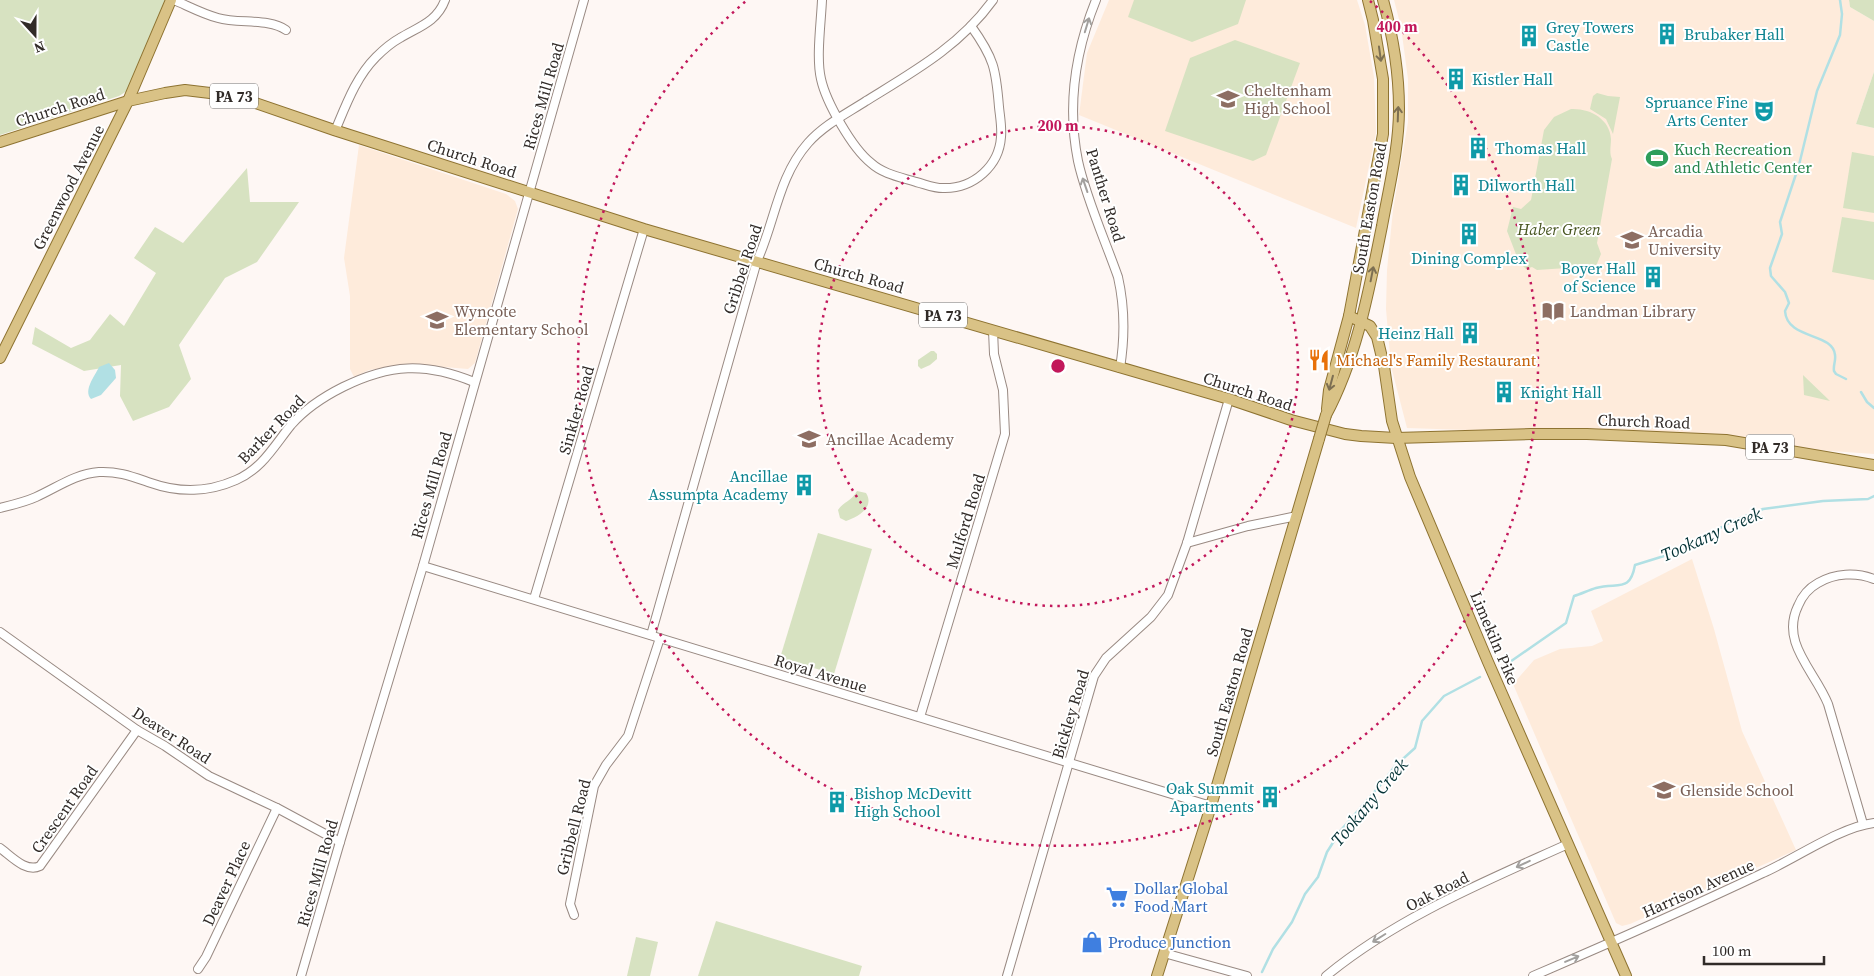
<svg xmlns="http://www.w3.org/2000/svg" width="1874" height="976" font-family="'Source Serif 4',serif">
<style>
.education{fill:#feebdb}
.green{fill:#d7e2c1}
.water{fill:#b1e0e4}
.lines{fill:none;stroke-linecap:round;stroke-linejoin:round}
.stream{stroke:#b1e0e4;stroke-width:2.5}
.minor-casing{stroke:#998a83;stroke-width:10}
.major-casing{stroke:#8e7331;stroke-width:12}
.minor{stroke:#fff;stroke-width:8}
.major{stroke:#d9c286;stroke-width:10}
.major-bridge-casing{stroke:#8e7331;stroke-width:12;stroke-linecap:butt}
.major-bridge{stroke:#d9c286;stroke-width:10}
.oneway{stroke:#a2a09e}
.oneway2{stroke:#7d6f52}
.ring{fill:none;stroke:#c2185b;stroke-width:2.5;stroke-dasharray:2.5 5}
.labels{text-anchor:middle;dominant-baseline:central;stroke-width:4;stroke-linejoin:round;paint-order:stroke}
.shield{fill:#fff;stroke:#6f6b68;stroke-width:1}
.shield-label{font-size:15px;font-weight:bold;fill:#312b28}
.culture-label{font-size:16px;fill:#0d838f;stroke:#fff;text-anchor:start}
.education-label{font-size:16px;fill:#785e54;stroke:#fff;text-anchor:start}
.street-label{font-size:16px;fill:#312b28;stroke:#fff}
.leisure-label{font-size:16px;fill:#27864d;stroke:#fff;text-anchor:start}
.park-label{font-size:16px;font-style:italic;fill:#475520;stroke:#fff}
.food-label{font-size:16px;fill:#c56008;stroke:#fff;text-anchor:start}
.shop-label{font-size:16px;fill:#366cbe;stroke:#fff;text-anchor:start}
.water-label{font-size:18px;font-style:italic;fill:#033235;stroke:#fff}
.centre{fill:#c2185b;stroke:#fff;stroke-width:2.5}
.ring-label{font-size:15px;text-anchor:middle;font-weight:bold;fill:#c2185b;stroke:#fff;stroke-width:4;stroke-linejoin:round;paint-order:stroke}
</style>
<rect width="100%" height="100%" fill="#fef7f4"/>
<g class="education">
<polygon points="1109,0 1357,0 1365,25 1374,77 1376,133 1356,228 1079,115 1087,53"/>
<polygon points="1394,0 1849,0 1850,7 1874,21 1874,72 1856,124 1874,128 1874,454 1587,434 1407,428 1391,366 1386,309 1387,270 1393,210 1408,122 1408,79 1401,27"/>
<polygon points="359,145 506,194 515,201 518,209 475,363 468,369 409,364 369,370 354,377 350,369 350,296 344,258"/>
<polygon points="1692,559 1714,629 1742,731 1796,850 1630,924 1622,926 1616,923 1513,684 1534,660 1560,649 1592,646 1603,641 1591,611"/>
</g>
<g class="green">
<polygon points="0,0 166,0 127,91 119,96 0,135"/>
<polygon points="1134,0 1246,0 1238,24 1192,42 1128,17"/>
<polygon points="1849,0 1874,0 1874,21 1850,7"/>
<polygon points="1235,40 1300,63 1266,155 1253,161 1165,131 1190,58"/>
<polygon points="1874,72 1874,128 1856,124"/>
<polygon points="1597,93 1608,96 1620,97 1613,134 1606,119 1590,109 1593,96"/>
<path d="M1571,109C1590,108 1610,119 1611,139C1611,146 1609,153 1612,159L1597,243L1601,254L1596,266L1537,270L1532,267L1526,269L1519,262L1507,231L1513,207L1521,209L1531,200L1544,130L1554,117Z"/>
<polygon points="1852,152 1874,156 1874,213 1843,208"/>
<polygon points="247,168 250,202 299,202 257,262 225,278 179,345 191,379 169,407 133,421 120,396 121,365 84,371 32,344 35,327 71,348 90,340 110,314 124,326 156,273 134,258 155,227 183,243"/>
<polygon points="1842,217 1874,222 1874,280 1832,272"/>
<polygon points="931,351 934,351 937,354 937,359 930,365 921,369 918,366 918,360"/>
<polygon points="1803,375 1830,401 1804,395"/>
<path d="M857,491L866,493C875,507 858,517 846,521L840,518L838,510C843,502 852,501 857,491Z"/>
<polygon points="818,533 872,549 834,674 780,658"/>
<polygon points="716,921 862,966 859,976 698,976"/>
<polygon points="636,937 658,942 650,976 627,976"/>
</g>
<path class="water" d="M109,363L115,370L116,378L101,395L91,399C83,390 95,376 99,367Z"/>
<g class="lines">
<g class="stream">
<path d="M1840,0L1842,14L1840,35L1817,91L1799,165L1780,222L1782,234L1770,268L1771,276L1785,292L1789,303L1785,311C1787,340 1833,332 1835,355C1836,361 1833,365 1834,371L1836,374L1846,379"/>
<polyline points="1861,392 1867,402 1874,408"/>
<path d="M1507,664L1566,623L1574,596C1581,594 1589,590 1596,588C1618,582 1630,593 1635,565L1677,552L1731,522L1763,509L1823,501L1868,499L1874,496"/>
<polyline points="1262,972 1273,949 1292,922 1305,894 1318,877 1327,852 1341,830 1383,782 1395,766 1415,748 1422,721 1444,696 1480,677"/>
</g>
<g class="minor-casing">
<g id="minor">
<path d="M174,0C188,6 203,14 218,18C239,24 269,18 286,30"/>
<path d="M822,0C821,23 816,58 821,79C826,102 852,148 871,163C883,174 900,177 916,182C925,184 935,189 945,188C974,188 999,166 1001,137C1002,127 1000,117 999,107C996,69 994,58 971,26"/>
<path d="M1096,0C1075,52 1067,106 1078,161C1086,198 1105,240 1118,277C1125,308 1125,337 1120,368"/>
<path d="M335,131C346,105 356,77 376,57C383,50 391,43 400,38C418,27 437,22 445,0"/>
<path d="M0,508C12,505 25,502 36,497C58,487 75,474 99,472C118,471 133,477 151,483C179,493 209,492 236,480C262,469 274,446 291,425C306,408 323,397 343,387C390,364 425,362 474,382"/>
<polyline points="1187,543 1248,526 1297,516"/>
<polyline points="423,566 1211,806"/>
<polyline points="534,599 644,229"/>
<polyline points="0,632 137,730 165,746 209,776 277,808 340,842"/>
<path d="M651,635L757,261C775,222 778,177 808,143C824,125 846,114 866,101C913,72 960,46 993,0"/>
<polyline points="920,717 1005,434 1003,390 994,354 993,330"/>
<path d="M1863,824L1828,704C1815,671 1780,643 1798,606C1802,596 1809,588 1818,583C1835,573 1856,572 1874,579"/>
<path d="M0,848C11,856 26,873 40,866L137,730"/>
<polyline points="574,915 570,904 594,786 606,765 628,736 660,638"/>
<polyline points="1164,953 1247,976"/>
<polyline points="198,969 206,957 277,808"/>
<polyline points="301,976 340,842 423,566 584,0"/>
<polyline points="1007,976 1094,676 1106,658 1151,617 1168,595 1187,543 1229,399"/>
<path d="M1326,976C1398,917 1484,882 1568,844"/>
<path d="M1533,976C1610,943 1687,909 1763,873C1795,859 1840,827 1874,823"/>
</g>
</g>
<g class="major-casing">
<g id="major">
<polyline points="0,142 128,101 165,93 185,90 235,96 334,130 644,229 1229,399 1291,420 1345,434 1361,436 1396,438 1531,434 1587,434 1726,440 1874,465"/>
<polyline points="1349,316 1370,326 1377,337 1384,366 1392,421 1410,477 1488,662 1626,976"/>
<polyline points="0,358 128,101 171,0"/>
<polyline points="1327,409 1329,390 1349,316 1383,134 1383,79 1373,20 1368,0"/>
<path d="M1326,415C1357,357 1369,290 1382,226C1389,187 1399,148 1399,109C1399,72 1393,36 1383,0"/>
<polyline points="1157,976 1211,806 1319,439"/>
</g>
</g>
<use href="#minor" class="minor"/>
<use href="#major" class="major"/>
<g class="major-bridge-casing">
<polyline id="major-bridge" points="1319,439 1326,415"/>
</g>
<use href="#major-bridge" class="major-bridge"/>
</g>
<defs><path id="oneway-shaft" d="M-6 0H5M1.5-3L5.5 0L1.5 3" fill="none" stroke-width="1.6" stroke-linecap="round" stroke-linejoin="round" transform="scale(1.25)"/></defs>
<g class="oneway">
<use href="#oneway-shaft" transform="translate(1087 25) rotate(-73)"/>
<use href="#oneway-shaft" transform="translate(1085 185) rotate(-109)"/>
<use href="#oneway-shaft" transform="translate(1523 864) rotate(155)"/>
<use href="#oneway-shaft" transform="translate(1379 938) rotate(148)"/>
<use href="#oneway-shaft" transform="translate(1572 959) rotate(-23)"/>
</g>
<g class="oneway2">
<use href="#oneway-shaft" transform="translate(1380 54) rotate(82)"/>
<use href="#oneway-shaft" transform="translate(1398 114) rotate(-88)"/>
<use href="#oneway-shaft" transform="translate(1372 274) rotate(-79)"/>
<use href="#oneway-shaft" transform="translate(1331 383) rotate(105)"/>
</g>
<g class="ring">
<circle cx="1058" cy="366" r="240"/>
<path d="M1370 1A480 480 0 1 1 746 1"/>
</g>
<defs>
<g id="building-bare" transform="scale(1.725)"><path d="M-4-6H4V6H1V3H-1V6H-4ZM-2.5-4.3h1.7v1.8h-1.7ZM.8-4.3h1.7v1.8H.8ZM-2.5-1h1.7V.8h-1.7ZM.8-1h1.7V.8H.8Z" fill="#0f9aa8" stroke="#fff" stroke-width="2.5" paint-order="stroke"/></g>
<g id="school-bare" transform="scale(1.725)"><path d="M0-5L7-2L0 1L-7-2ZM-4 1L0 2.5L4 1V4Q0 6-4 4Z" fill="#8d6e63" stroke="#fff" stroke-width="2.5" paint-order="stroke"/></g>
<g id="theatre-bare" transform="scale(1.725)"><path d="M-5-5.5Q0-4 5-5.5V0Q5 5 0 6Q-5 5-5 0ZM-3.3-2.5H-1v1.5H-3.3ZM1-2.5H3.3v1.5H1ZM-2.8 1Q0 5.5 2.8 1Z" fill="#0f9aa8" stroke="#fff" stroke-width="2.5" paint-order="stroke"/></g>
<g id="stadium-bare" transform="scale(1.725)"><path d="M0-5a6.5 5 0 1 0 0 10a6.5 5 0 1 0 0-10ZM-3.5-1.8h7v3.6h-7Z" fill="#2e9e5b" stroke="#fff" stroke-width="2.5" paint-order="stroke"/></g>
<g id="university-bare" transform="scale(1.725)"><path d="M0-5L7-2L0 1L-7-2ZM-4 1L0 2.5L4 1V4Q0 6-4 4Z" fill="#8d6e63" stroke="#fff" stroke-width="2.5" paint-order="stroke"/></g>
<g id="library-bare" transform="scale(1.725)"><path d="M-6-4Q-3-5.5-.7-3.5V5Q-3 3-6 4ZM6-4Q3-5.5 .7-3.5V5Q3 3 6 4Z" fill="#8d6e63" stroke="#fff" stroke-width="2.5" paint-order="stroke"/></g>
<g id="restaurant-bare" transform="scale(1.725)"><path d="M-5-6h1v4h1v-4h1v4h1v-4h1v5L-1.5 .5V6h-2V.5L-5-1ZM5-6V6H3V1.5H1.5Q1.5-4 5-6Z" fill="#e8710a" stroke="#fff" stroke-width="2.5" paint-order="stroke"/></g>
<g id="supermarket-bare" transform="scale(1.725)"><path d="M-6-5.5h2.5l.6 2H6L4.5 2H-2.5L-4.4-4H-6ZM-1.5 3.2a1.3 1.3 0 1 0 .1 0ZM3 3.2a1.3 1.3 0 1 0 .1 0Z" fill="#3f7fe0" stroke="#fff" stroke-width="2.5" paint-order="stroke"/></g>
<g id="shop-bare" transform="scale(1.725)"><path d="M-5-2.5h2.3a2.7 3.5 0 0 1 5.4 0H5L5.5 6h-11ZM-1.5-2.5h3a1.5 2.3 0 0 0-3 0Z" fill="#3f7fe0" stroke="#fff" stroke-width="2.5" paint-order="stroke"/></g>
</defs>
<g fill-rule="evenodd">
<use href="#building-bare" x="1667" y="34"/>
<use href="#building-bare" x="1529" y="36"/>
<use href="#building-bare" x="1456" y="79"/>
<use href="#school-bare" x="1228" y="99"/>
<use href="#theatre-bare" x="1764" y="111"/>
<use href="#building-bare" x="1478" y="148"/>
<use href="#stadium-bare" x="1657" y="158"/>
<use href="#building-bare" x="1461" y="185"/>
<use href="#building-bare" x="1469" y="234"/>
<use href="#university-bare" x="1632" y="240"/>
<use href="#building-bare" x="1653" y="277"/>
<use href="#library-bare" x="1553" y="311"/>
<use href="#school-bare" x="437" y="320"/>
<use href="#building-bare" x="1470" y="333"/>
<use href="#restaurant-bare" x="1319" y="360"/>
<use href="#building-bare" x="1504" y="392"/>
<use href="#school-bare" x="809" y="439"/>
<use href="#building-bare" x="804" y="485"/>
<use href="#school-bare" x="1664" y="790"/>
<use href="#building-bare" x="1270" y="797"/>
<use href="#building-bare" x="837" y="802"/>
<use href="#supermarket-bare" x="1117" y="897"/>
<use href="#shop-bare" x="1092" y="942"/>
</g>
<g class="labels">
<g class="shield">
<rect x="210" y="83.5" width="48" height="25" rx="4"/>
<rect x="919" y="302.5" width="48" height="25" rx="4"/>
<rect x="1746" y="434.5" width="48" height="25" rx="4"/>
</g>
<g class="shield-label">
<text x="234" y="96">PA 73</text>
<text x="943" y="315">PA 73</text>
<text x="1770" y="447">PA 73</text>
</g>
<g class="culture-label">
<text x="1546" y="27">Grey Towers<tspan x="1546" dy="18">Castle</tspan></text>
<text x="1684" y="34">Brubaker Hall</text>
<text x="1472" y="79">Kistler Hall</text>
<text x="1748" y="102" text-anchor="end">Spruance Fine<tspan x="1748" dy="18">Arts Center</tspan></text>
<text x="1495" y="148">Thomas Hall</text>
<text x="1478" y="185">Dilworth Hall</text>
<text x="1469" y="258" text-anchor="middle">Dining Complex</text>
<text x="1636" y="268" text-anchor="end">Boyer Hall<tspan x="1636" dy="18">of Science</tspan></text>
<text x="1454" y="333" text-anchor="end">Heinz Hall</text>
<text x="1520" y="392">Knight Hall</text>
<text x="788" y="476" text-anchor="end">Ancillae<tspan x="788" dy="18">Assumpta Academy</tspan></text>
<text x="1254" y="788" text-anchor="end">Oak Summit<tspan x="1254" dy="18">Apartments</tspan></text>
<text x="854" y="793">Bishop McDevitt<tspan x="854" dy="18">High School</tspan></text>
</g>
<g class="education-label">
<text x="1244" y="90">Cheltenham<tspan x="1244" dy="18">High School</tspan></text>
<text x="1648" y="231">Arcadia<tspan x="1648" dy="18">University</tspan></text>
<text x="454" y="311">Wyncote<tspan x="454" dy="18">Elementary School</tspan></text>
<text x="1570" y="311">Landman Library</text>
<text x="826" y="439">Ancillae Academy</text>
<text x="1680" y="790">Glenside School</text>
</g>
<g class="street-label">
<text transform="translate(543 96) rotate(-74)">Rices Mill Road</text>
<text transform="translate(60 107) rotate(-18)">Church Road</text>
<text transform="translate(472 158) rotate(18)">Church Road</text>
<text transform="translate(68 187) rotate(-63)">Greenwood Avenue</text>
<text transform="translate(1106 195) rotate(73)">Panther Road</text>
<text transform="translate(1369 208) rotate(-80)">South Easton Road</text>
<text transform="translate(742 269) rotate(-72)">Gribbel Road</text>
<text transform="translate(859 275) rotate(16)">Church Road</text>
<text transform="translate(1248 391) rotate(18)">Church Road</text>
<text transform="translate(576 410) rotate(-74)">Sinkler Road</text>
<text transform="translate(1644 421) rotate(2)">Church Road</text>
<text transform="translate(271 429) rotate(-46)">Barker Road</text>
<text transform="translate(431 485) rotate(-74)">Rices Mill Road</text>
<text transform="translate(965 521) rotate(-73)">Mulford Road</text>
<text transform="translate(1495 638) rotate(67)">Limekiln Pike</text>
<text transform="translate(821 673) rotate(17)">Royal Avenue</text>
<text transform="translate(1229 692) rotate(-74)">South Easton Road</text>
<text transform="translate(1070 714) rotate(-73)">Bickley Road</text>
<text transform="translate(172 735) rotate(33)">Deaver Road</text>
<text transform="translate(64 809) rotate(-55)">Crescent Road</text>
<text transform="translate(573 827) rotate(-76)">Gribbell Road</text>
<text transform="translate(317 873) rotate(-74)">Rices Mill Road</text>
<text transform="translate(226 883) rotate(-65)">Deaver Place</text>
<text transform="translate(1698 888) rotate(-24)">Harrison Avenue</text>
<text transform="translate(1437 891) rotate(-27)">Oak Road</text>
</g>
<g class="leisure-label">
<text x="1674" y="149">Kuch Recreation<tspan x="1674" dy="18">and Athletic Center</tspan></text>
</g>
<g class="park-label">
<text x="1559" y="229">Haber Green</text>
</g>
<g class="food-label">
<text x="1336" y="360">Michael's Family Restaurant</text>
</g>
<g class="shop-label">
<text x="1134" y="888">Dollar Global<tspan x="1134" dy="18">Food Mart</tspan></text>
<text x="1108" y="942">Produce Junction</text>
</g>
<g class="water-label">
<text transform="translate(1711 534) rotate(-24)">Tookany Creek</text>
<text transform="translate(1369 802) rotate(-50)">Tookany Creek</text>
</g>
</g>
<circle cx="1058" cy="366" r="8" class="centre"/>
<g class="ring-label">
<text x="1397" y="32">400 m</text>
<text x="1058" y="131">200 m</text>
</g>
<g transform="translate(35 35) rotate(159)" stroke="#ffffff" stroke-width="4" paint-order="stroke">
<path d="M0-4L9 19L0 12L-9 19Z" fill="#312b28"/>
<text y="-8" font-size="14" font-weight="bold" text-anchor="middle" fill="#312b28">N</text>
</g>
<path d="M1704 956v8h120v-8" fill="none" stroke="#312b28" stroke-width="2.5"/>
<text x="1712" y="956" font-size="15" fill="#312b28" stroke="#ffffff" stroke-width="4" paint-order="stroke">100 m</text>
</svg>
